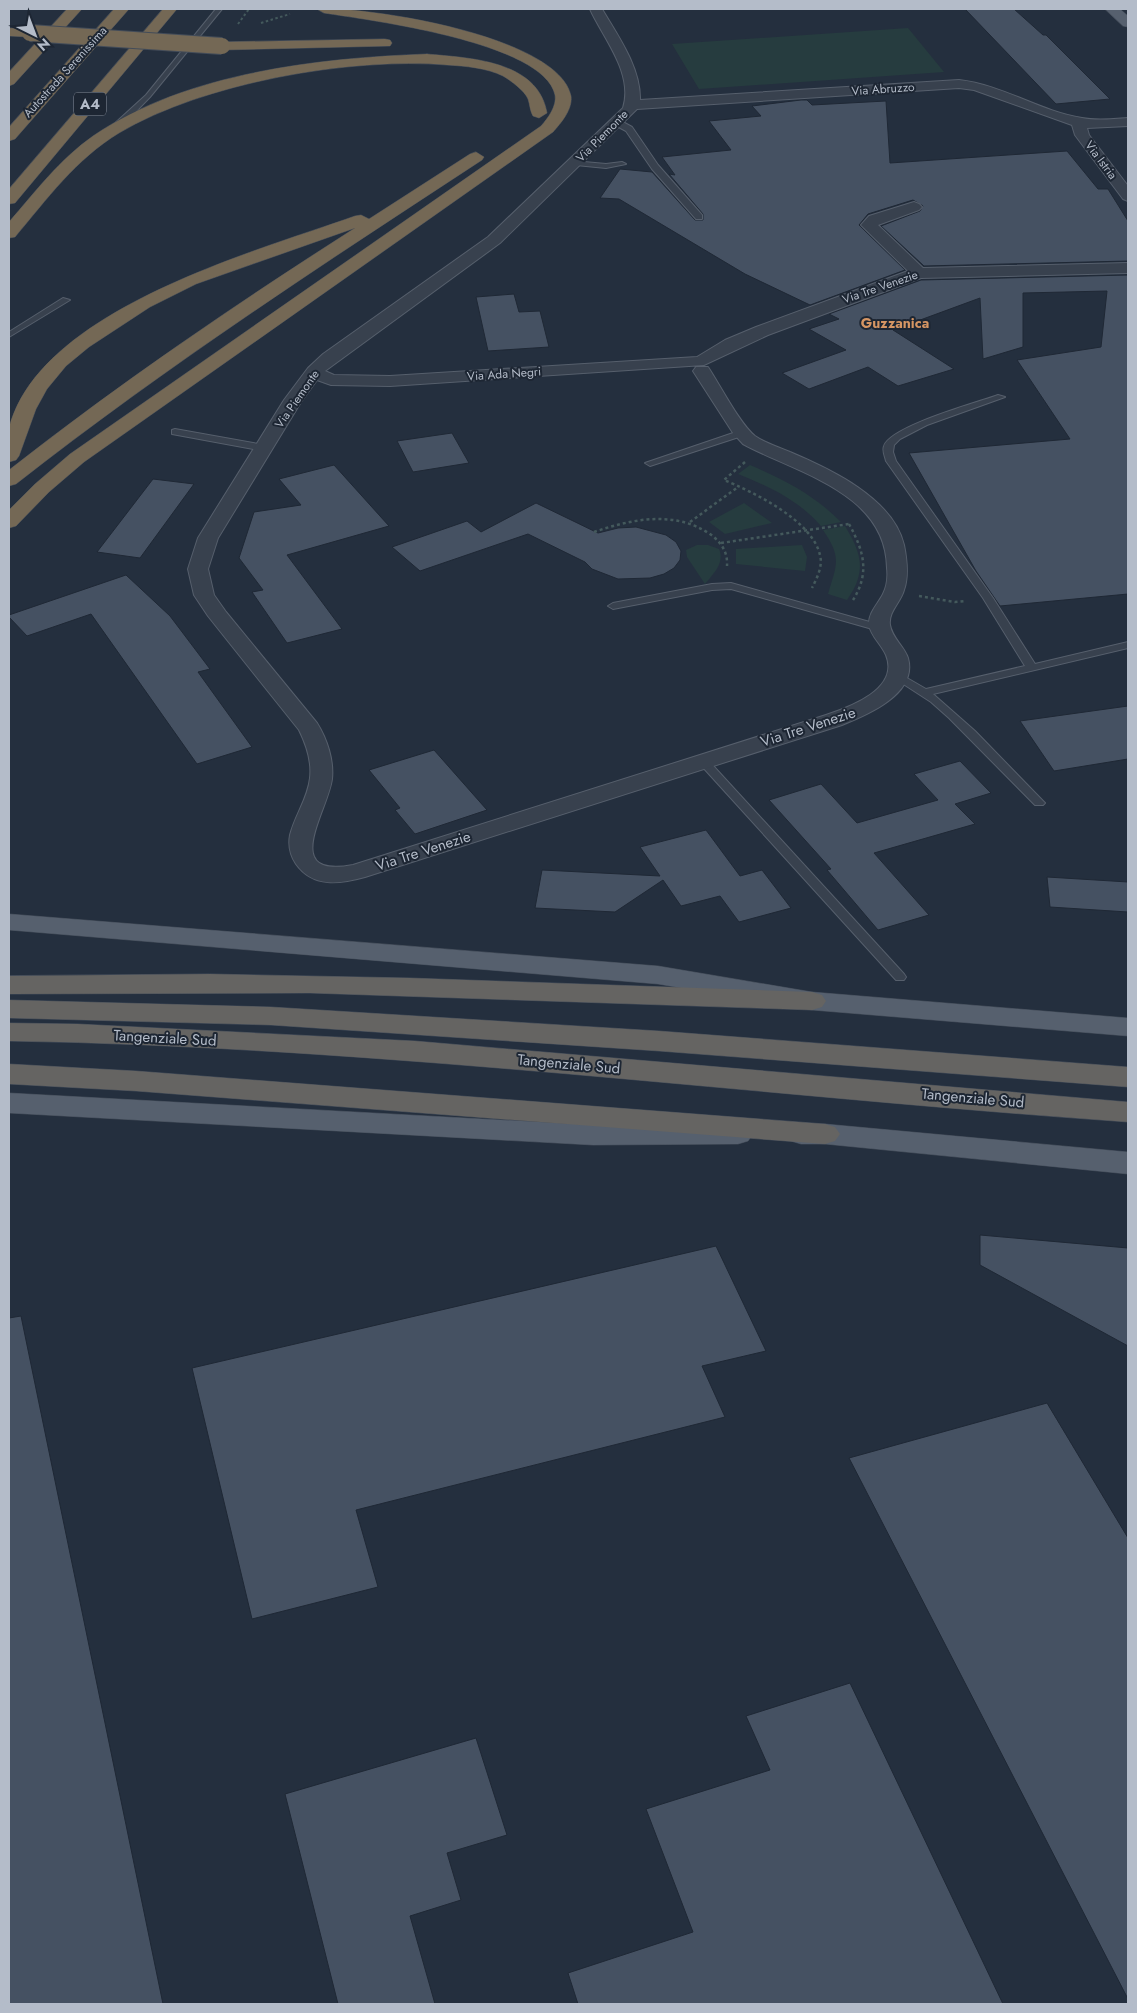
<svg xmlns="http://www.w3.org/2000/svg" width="1137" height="2013" font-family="Jost,sans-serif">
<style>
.green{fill:#263c3f}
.building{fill:#455162;stroke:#1f2835}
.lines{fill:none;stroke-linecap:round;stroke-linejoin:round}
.service-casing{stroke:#565f6c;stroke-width:2}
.minor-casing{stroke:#565f6c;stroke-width:2}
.primary-casing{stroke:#414a57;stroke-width:1}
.trunk-casing{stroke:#434c59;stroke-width:1}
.motorway-casing{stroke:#434c59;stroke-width:1}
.path-far1{stroke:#44595c;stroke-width:2;stroke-dasharray:2.5 2.5;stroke-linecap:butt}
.path{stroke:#44595c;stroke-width:2.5;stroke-dasharray:3 3;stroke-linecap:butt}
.service{fill:#38414e;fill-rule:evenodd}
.minor{fill:#38414e;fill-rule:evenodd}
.primary{fill:#56606e;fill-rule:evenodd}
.trunk{fill:#656462;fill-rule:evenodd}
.motorway{fill:#746855;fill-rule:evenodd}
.motorway-bridge-casing{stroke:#434c59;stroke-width:18;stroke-linecap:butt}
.motorway-bridge{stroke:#746855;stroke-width:16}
.labels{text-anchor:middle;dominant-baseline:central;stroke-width:4;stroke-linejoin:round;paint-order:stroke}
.far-street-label{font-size:12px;fill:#b4bcc9;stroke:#1d2633}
.shield{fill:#1d2633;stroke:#878f9c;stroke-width:1}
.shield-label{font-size:14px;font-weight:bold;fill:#b4bcc9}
.far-neighbourhood-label{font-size:14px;font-weight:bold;fill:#d59563;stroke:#1d2633}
.street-label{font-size:15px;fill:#b4bcc9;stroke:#1d2633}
</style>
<rect width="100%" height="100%" fill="#242f3e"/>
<g class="green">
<polygon points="908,28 944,72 699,89 672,44"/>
<path d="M750,465C785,480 814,495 841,522L821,526C797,499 770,487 738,474Z"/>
<polygon points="744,503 772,523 725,534 709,522"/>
<path d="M845,526C862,554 867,572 847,600L828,594C837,564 842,558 823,530Z"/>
<path d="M697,545H708L719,549C725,563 714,573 705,584L687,557L686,550Z"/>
<polygon points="802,545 807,557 805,571 736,564 736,549"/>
</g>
<g class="building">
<polygon points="965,9 1014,9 1043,35 1046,35 1110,99 1056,104"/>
<polygon points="801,100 807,100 812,105 886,101 890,163 1067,151 1098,189 1108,189 1128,221 1128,261 924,266 881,226 920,211 923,206 913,200 868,214 859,225 905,270 810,305 745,274 619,199 600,198 620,169 652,172 695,220 703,220 703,214 669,174 675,175 662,157 731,150 709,121 761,116 752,106"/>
<polygon points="1128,275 1128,594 1000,606 976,571 909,453 1070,439 1017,360 1101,347 1107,291 1023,293 1023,347 983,359 980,298 893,330 954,369 898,386 868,367 809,389 782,373 846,350 809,329 839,319 829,314 921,280"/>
<polygon points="514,294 519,312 540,311 549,347 488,351 476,297"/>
<polygon points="452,433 469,463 413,472 397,441"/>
<polygon points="334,465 389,526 287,555 342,629 287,643 252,592 263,590 239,558 254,512 301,505 279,479"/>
<polygon points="153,479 194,484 140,558 97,552"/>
<polygon points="536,503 598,533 618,528 636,527 666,535 676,542 681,551 680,560 674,568 664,574 650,578 618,579 592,569 585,562 528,534 420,571 392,547 467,521 481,532"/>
<polygon points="126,575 170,616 210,669 198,672 252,747 197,764 91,614 27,636 9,617 9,615"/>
<polygon points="1128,706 1128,759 1054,771 1020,721"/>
<polygon points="434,750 487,810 415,834 395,810 400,808 369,770"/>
<polygon points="960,761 991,793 955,804 975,824 874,853 929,915 878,930 827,870 831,869 769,800 821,784 857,823 938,800 914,774"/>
<polygon points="706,830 740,876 762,870 791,908 739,922 720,896 681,906 663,880 615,912 535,908 542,870 660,876 640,847"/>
<polygon points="1047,877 1128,882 1128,912 1050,907"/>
<polygon points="980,1235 1128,1248 1128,1346 980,1265"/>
<polygon points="716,1246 766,1351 702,1366 725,1417 356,1510 378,1587 252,1619 192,1368"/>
<polygon points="21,1316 163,2004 9,2004 9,1318"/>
<polygon points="1047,1403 1128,1538 1128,1999 849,1458"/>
<polygon points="850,1683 1003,2004 578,2004 568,1973 693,1932 646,1809 770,1770 746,1716"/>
<polygon points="476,1738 507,1835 447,1853 461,1900 410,1916 435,2004 338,2004 285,1794"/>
</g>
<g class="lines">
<g class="service-casing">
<g id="service">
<polygon points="216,9 222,9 150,97 118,130 112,130 112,126 146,95"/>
<polygon points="615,121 621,121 632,127 658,165 702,215 702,219 696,219 652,169 626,131 615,125"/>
<polygon points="573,161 606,164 622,162 626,164 606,168 576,165 573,165"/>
<polygon points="63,298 70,300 9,337 9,332"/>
<path d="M998,395L1005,397L927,425L900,439L894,445L893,452L896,461L993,598L1035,664L1128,642V648L933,694L975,731L1043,801L1045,803L1043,805H1035L949,718L931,702L891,676L892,674H900L926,689L1025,666L983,598L886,461C885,456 882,451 884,446C891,426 976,403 998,395Z"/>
<polygon points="175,429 264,445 269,448 264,451 172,434 172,430"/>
<polygon points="742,430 745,431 745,435 653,465 650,466 645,463"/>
<polygon points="731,583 884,626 885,628 884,630 876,630 731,589 712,590 613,609 608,606 613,603 712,584"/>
<polygon points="703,758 707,759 904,974 906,977 904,980 896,980 699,763 697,761"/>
</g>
</g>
<g class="minor-casing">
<path id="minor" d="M590,9H602C618,36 641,68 640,100L959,80C1003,85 1039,111 1082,118C1097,121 1113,119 1128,118V126L1087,128L1089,135L1128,186V201L1123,199L1075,135L1072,125L974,90L959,88L637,109L500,243L325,371L334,375L390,376L697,357L725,340L756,327L908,271L861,225L869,216L914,202L919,204L922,207L919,210L878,225L923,268L1128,263V273L921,278L768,335L704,365L390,386L331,385L317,380L301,402L218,538L208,569L214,595L226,612L317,723C327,739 334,760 332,779C328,811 279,879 353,865L826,715C850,707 900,689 886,655C881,644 871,636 869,625C868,613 878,604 883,594C887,586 888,576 887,568C886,492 796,473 743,444L733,433L693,371L696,367H708C720,385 740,424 755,436C765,443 779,447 790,452C830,469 893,498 904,545C907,560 909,576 904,590C901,602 888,612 890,625C892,638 904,646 908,658C918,694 867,715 842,725L365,877C340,884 313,888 296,864C290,855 288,846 290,835C295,815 308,798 310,778C312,761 306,744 299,730L208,616L194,595L188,569L198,538L284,400L308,368L323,354L488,237L623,108C634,73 603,38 590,9Z"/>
</g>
<g class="primary-casing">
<g id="primary">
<polygon points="1105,9 1120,9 1128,16 1128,27 1123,26"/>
<polygon points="9,914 658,966 812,992 1128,1018 1128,1036 812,1010 658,984 9,930"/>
<polygon points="9,1093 593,1125 738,1124 748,1127 753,1134 748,1141 738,1144 593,1145 9,1113"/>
<polygon points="801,1124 825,1124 1128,1152 1128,1174 825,1144 801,1144 791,1141 786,1134 791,1127"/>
</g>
</g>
<g class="trunk-casing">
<g id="trunk">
<polygon points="210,974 410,978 812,992 822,995 826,1001 822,1007 812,1010 310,993 9,994 9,976"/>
<polygon points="9,1000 271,1007 659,1031 1128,1067 1128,1087 659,1051 271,1025 9,1018"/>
<path d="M9,1023L78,1024L415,1041L1128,1102V1122C755,1096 383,1047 9,1041Z"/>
<polygon points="9,1064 136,1071 825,1124 835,1127 840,1134 835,1141 825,1144 136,1091 9,1084"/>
</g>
</g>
<g class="motorway-casing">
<g id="motorway">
<polygon points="67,9 82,9 14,84 9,86 9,72"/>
<polygon points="114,9 129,9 15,139 9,141 9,127"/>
<polygon points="163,9 177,9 15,203 9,204 9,189"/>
<path d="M317,9C367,6 559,36 571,96C573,109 561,123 553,132L84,462L49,492L16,526L9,528V510L35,484L70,454L541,126C548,118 557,106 555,95C544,42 369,20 324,13Z"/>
<polygon points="9,28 30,29 37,33 30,37 9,36"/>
<polygon points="385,39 390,40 392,43 390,46 222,50 215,46 222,42"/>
<path d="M427,54C469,58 538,60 547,113L539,118L533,116C530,111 530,105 528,99C525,91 510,80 503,76C487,68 465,66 447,65C350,57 203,83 119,133C76,159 47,199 15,237L9,238V222C35,192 60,159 93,136C185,73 318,58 427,54Z"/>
<path d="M476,152L484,157L482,160C323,264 165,367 16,484L9,486V470C120,383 236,304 355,228L196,284L150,307L89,347L66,366L47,389L36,409L19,456L16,460L9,462C9,451 7,438 9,428C39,310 254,252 355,216L361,215L369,219L470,154Z"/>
</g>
</g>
<g class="path-far1">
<polyline points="261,23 290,14"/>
<polyline points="238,24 249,9"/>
</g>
<g class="path">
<path d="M745,462L724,480C753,492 812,520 820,555C823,566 817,578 812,588"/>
<polyline points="690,522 738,487"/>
<path d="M849,524C864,551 870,573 853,600"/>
<path d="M594,532C632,519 674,510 710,534C721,542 728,552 727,566"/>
<polyline points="721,543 849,524"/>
<polyline points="919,596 955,602 965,601"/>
</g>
<use href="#service" class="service"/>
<use href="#minor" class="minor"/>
<use href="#primary" class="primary"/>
<use href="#trunk" class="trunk"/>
<use href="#motorway" class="motorway"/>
<g class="motorway-bridge-casing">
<polyline id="motorway-bridge" points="30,33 222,46"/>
</g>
<use href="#motorway-bridge" class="motorway-bridge"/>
</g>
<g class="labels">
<g class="far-street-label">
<text transform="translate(65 72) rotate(-48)">Autostrada Serenissima</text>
<text transform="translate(883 89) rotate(-4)">Via Abruzzo</text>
<text transform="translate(602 136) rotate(-45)">Via Piemonte</text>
<text transform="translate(1101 160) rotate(53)">Via Istria</text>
<text transform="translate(880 287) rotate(-19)">Via Tre Venezie</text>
<text transform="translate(504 374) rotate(-4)">Via Ada Negri</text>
<text transform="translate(297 399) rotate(-55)">Via Piemonte</text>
</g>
<rect class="shield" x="74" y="92.5" width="32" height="23" rx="4"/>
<g class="shield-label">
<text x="90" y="104">A4</text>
</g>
<g class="far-neighbourhood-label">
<text x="895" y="323">Guzzanica</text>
</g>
<g class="street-label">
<text transform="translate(808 727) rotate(-18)">Via Tre Venezie</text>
<text transform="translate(423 851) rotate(-18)">Via Tre Venezie</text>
<text transform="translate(165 1038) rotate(3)">Tangenziale Sud</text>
<text transform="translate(569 1064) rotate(5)">Tangenziale Sud</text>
<text transform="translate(973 1098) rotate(5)">Tangenziale Sud</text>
</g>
</g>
<rect width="1137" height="2013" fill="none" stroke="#b4bcc9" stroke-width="20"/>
<g transform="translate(35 35) rotate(138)" stroke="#1d2633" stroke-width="4" paint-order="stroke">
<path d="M0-4L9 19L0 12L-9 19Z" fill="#b4bcc9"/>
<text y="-8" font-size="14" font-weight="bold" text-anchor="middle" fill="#b4bcc9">N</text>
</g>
</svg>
